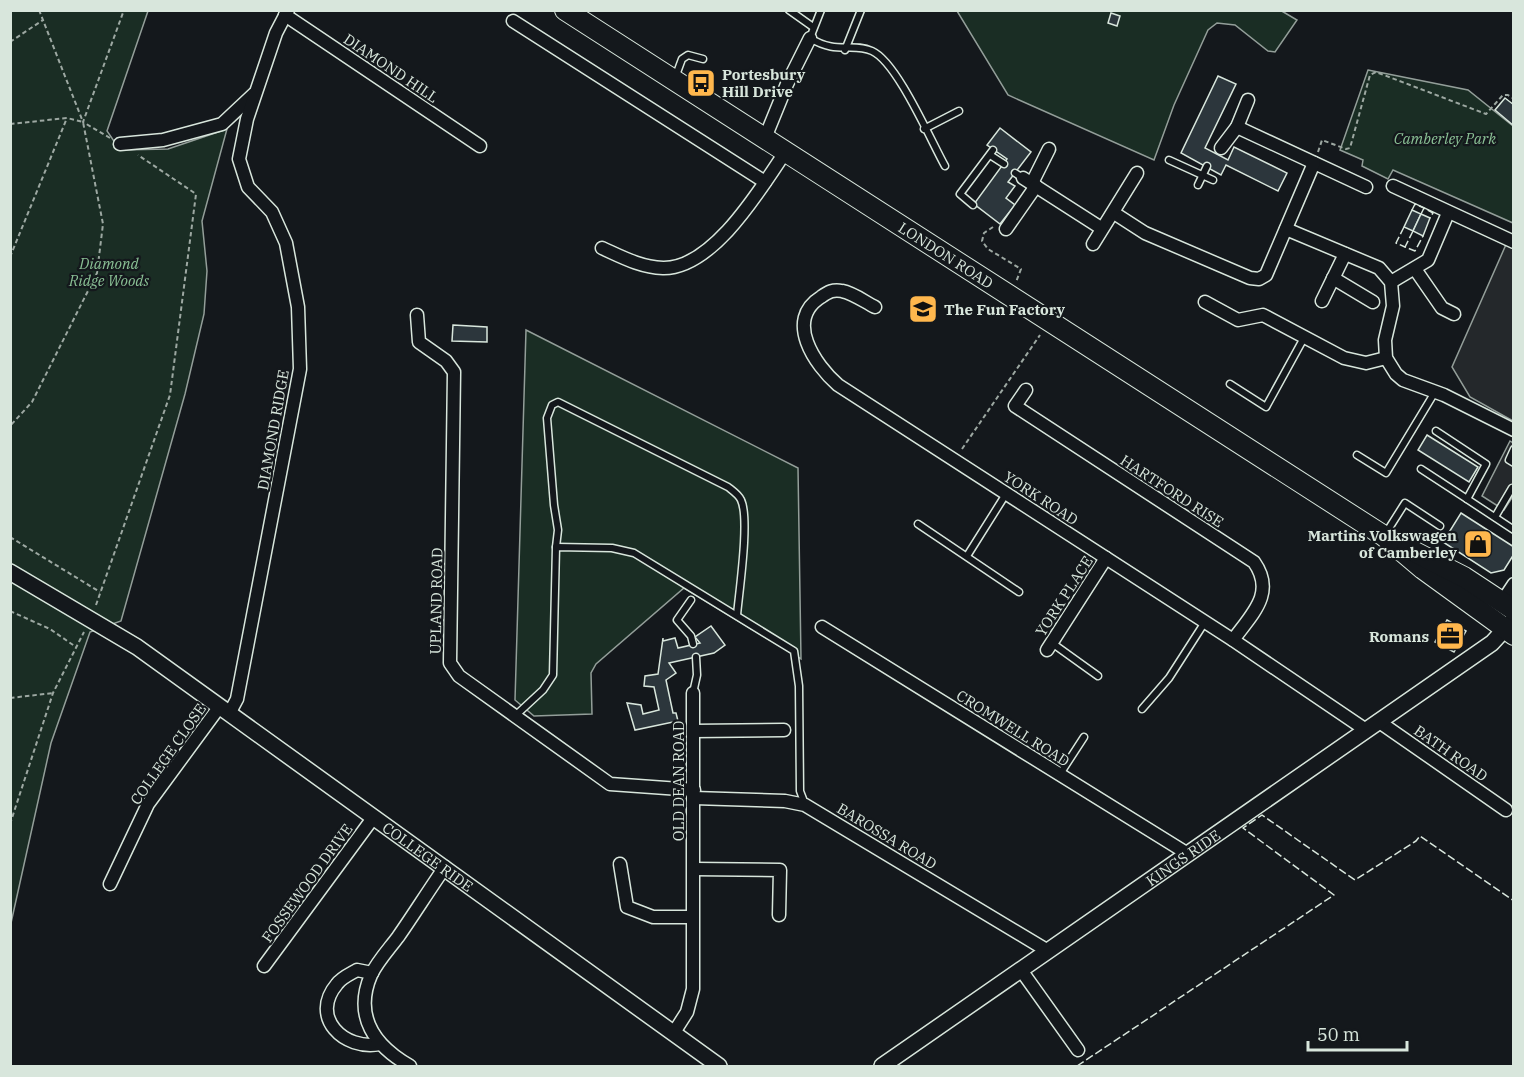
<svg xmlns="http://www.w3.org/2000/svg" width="1524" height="1077" font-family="'IBM Plex Serif',serif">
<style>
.green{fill:#1a2d24;stroke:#939e99;stroke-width:1.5}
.parking{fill:#24282b;stroke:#939e99;stroke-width:1.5}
.building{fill:#2c363c;stroke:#d8e6dc;stroke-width:1.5}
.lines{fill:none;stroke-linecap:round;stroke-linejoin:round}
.service-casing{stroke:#d8e6dc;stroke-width:9}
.minor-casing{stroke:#d8e6dc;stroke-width:15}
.tertiary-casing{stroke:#d8e6dc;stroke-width:18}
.primary-casing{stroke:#d8e6dc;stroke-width:22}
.path{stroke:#9da8a2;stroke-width:2;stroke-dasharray:4.5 3;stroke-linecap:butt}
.service{stroke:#14181c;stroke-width:6}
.minor{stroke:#14181c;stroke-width:12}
.tertiary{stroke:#14181c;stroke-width:15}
.primary{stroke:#14181c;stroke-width:20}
.fence{stroke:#d8e6dc;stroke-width:1.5;stroke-dasharray:8 3;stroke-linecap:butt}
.labels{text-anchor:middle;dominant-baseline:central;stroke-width:4.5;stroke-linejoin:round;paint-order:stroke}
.street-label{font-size:15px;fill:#d8e6dc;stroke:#14181c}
.poi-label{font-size:15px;font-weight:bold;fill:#d8e6dc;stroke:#14181c;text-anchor:start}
.park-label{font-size:15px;font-style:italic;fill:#8ac095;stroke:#14181c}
</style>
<rect width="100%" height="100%" fill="#14181c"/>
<g class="green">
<polygon points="1280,10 1297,20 1275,52 1268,51 1235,25 1217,23 1208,30 1174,105 1154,160 1008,95 957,11"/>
<polygon points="11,11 148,11 107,131 120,150 168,149 227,129 202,221 207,271 204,314 185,394 121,621 90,632 51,743 11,923"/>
<polygon points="1368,70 1468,90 1513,126 1513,223 1393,170 1388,179 1362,166 1363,160 1340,150"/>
<polygon points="526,330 798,468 801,659 684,588 596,664 591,673 592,714 534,716 515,700"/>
</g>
<g class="parking">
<polygon points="1508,240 1513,240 1513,421 1470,397 1452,367"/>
<polygon points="1510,441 1513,443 1513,496 1504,510 1482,496"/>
</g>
<g class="building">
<polygon points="1111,13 1120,16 1117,26 1108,23"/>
<polygon points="1218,76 1236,84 1205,148 1228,160 1234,147 1287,173 1278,191 1226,165 1221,175 1181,153"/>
<polygon points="1505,98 1514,105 1514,126 1495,110"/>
<polygon points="1000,128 1031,152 1008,182 1015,186 1006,198 1015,205 1000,224 974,204 1007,159 987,145"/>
<polygon points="1412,210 1421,214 1413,231 1404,227"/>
<polygon points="1421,214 1430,218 1423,236 1413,231"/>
<polygon points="453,325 487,327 487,342 452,341"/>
<polygon points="1427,435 1478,467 1469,482 1418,450"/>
<polygon points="1461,513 1514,547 1514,554 1504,570 1491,573 1443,542"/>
<polygon points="1447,620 1466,631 1454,652 1435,642"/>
<polygon points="711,626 725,645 714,653 669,663 676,673 666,680 673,713 676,713 678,721 635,730 627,703 641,705 643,714 659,710 654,687 644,686 645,676 658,674 663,638 663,641 675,638 678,648 700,643 695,637"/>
</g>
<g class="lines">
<g class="service-casing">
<g id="service">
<polyline points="789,10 813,27"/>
<path d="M821,10L810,38C837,55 852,42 872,51C897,62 930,139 945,166"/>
<polyline points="845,50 861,10"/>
<polyline points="675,78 682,59 688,55 703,59"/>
<polyline points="924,129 959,111"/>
<polyline points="990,155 1004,164"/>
<polyline points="1169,160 1213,180"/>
<polyline points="1015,173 1023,178"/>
<polyline points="1198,185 1207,166"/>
<polyline points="973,205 960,194 993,150"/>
<polyline points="1230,384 1266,407 1305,336"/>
<polyline points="1514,449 1509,460 1514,463"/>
<polyline points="1357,455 1386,473 1435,392"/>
<polyline points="1421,469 1467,499 1486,464 1436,431"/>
<polyline points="1467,499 1514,530"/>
<polyline points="1495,517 1512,488"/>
<polyline points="918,524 1019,592"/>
<polyline points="1386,533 1405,503 1440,526"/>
<path d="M556,547L558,530L554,505L547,418L552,405L558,402L728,487C733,491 739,495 741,500C750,519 739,592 737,615"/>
<polyline points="967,556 1006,494"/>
<polyline points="691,600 677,620 691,636 693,644"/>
<polyline points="1052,643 1098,676"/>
<polyline points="693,693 697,675 696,657"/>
<polyline points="1142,709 1169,678 1205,622"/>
<polyline points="515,716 543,690 553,675 556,547 612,548 634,553 794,651 799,686 800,791 805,804"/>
<polyline points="1060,774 1084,737"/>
</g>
</g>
<g class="minor-casing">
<g id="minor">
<polyline points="285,15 480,146"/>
<polyline points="513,21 765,182"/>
<polyline points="1237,127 1366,187"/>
<polyline points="765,138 787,84 810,38"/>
<polyline points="120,144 163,140 222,124 254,94"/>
<polyline points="1221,148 1237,127 1248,100"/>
<polyline points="1023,178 1101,228"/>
<polyline points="1032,183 1049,149"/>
<polyline points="1393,186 1514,242"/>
<polyline points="1114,213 1145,233 1250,278 1259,279 1266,275 1314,163"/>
<polyline points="1006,229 1036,186"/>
<polyline points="1286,229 1379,268 1391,282 1393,306 1385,340 1386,358 1396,374 1403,380 1444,395 1514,430"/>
<polyline points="1093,244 1137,173"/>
<path d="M602,248C622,257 640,267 663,268C713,269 761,188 786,151"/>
<polyline points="1415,269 1442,308 1454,314"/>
<polyline points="1333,278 1373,302"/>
<polyline points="1391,282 1428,260 1448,213"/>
<polyline points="1322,301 1345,254"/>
<polyline points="1205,302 1238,320 1263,315 1344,358 1366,363 1386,358"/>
<path d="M875,307C865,302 853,293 842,291C833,289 828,292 821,297C784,320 815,365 838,385L1233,640L1366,730"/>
<polyline points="417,315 419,342 446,361 454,372 450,663 459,676 610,784 694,790"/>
<path d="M1026,390L1015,406L1254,562C1276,593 1252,614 1233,640"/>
<polyline points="1502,602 1514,584"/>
<polyline points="822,627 1188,854"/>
<polyline points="1047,650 1106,558"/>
<polyline points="230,712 237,699 300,369 298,307 286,243 272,212 248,187 239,159 247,119 276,33 288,10"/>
<polyline points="1378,721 1506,810"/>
<polyline points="693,731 784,730"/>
<polyline points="694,798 785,801 805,805 1048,951"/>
<polyline points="620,864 627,907 653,917 691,917"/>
<polyline points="694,869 780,870 779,915"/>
<polyline points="110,884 148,804 220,706"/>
<polyline points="264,966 373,818"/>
<polyline points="1021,970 1078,1050"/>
<path d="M372,973L357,970C350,974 341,978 337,984C309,1017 344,1051 380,1044"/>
<polyline points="673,1034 687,1012 693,989 693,693"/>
<path d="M410,1066C375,1046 353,1017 371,975C377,962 389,949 398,937C414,914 429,890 445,867"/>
</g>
</g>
<g class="tertiary-casing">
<g id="tertiary">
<path id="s1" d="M10,572L137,647L719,1066"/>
<path id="s2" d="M882,1066L1492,643L1514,619"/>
</g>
</g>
<g class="primary-casing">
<g id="primary">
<path id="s3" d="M565,10L1384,536L1423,569L1514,635"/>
<polyline points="1407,548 1464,577 1514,610"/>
</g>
</g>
<g class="path">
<polyline points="39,10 83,122"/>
<polyline points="10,42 43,20"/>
<polyline points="10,124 67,118 83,122 103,224 97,273 32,402 10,426"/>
<polyline points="110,138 83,122 124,10"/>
<polyline points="1318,152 1322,140 1346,149 1350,148 1370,75 1376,72 1486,114 1503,95 1508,95 1514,99"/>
<polyline points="993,227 984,233 982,241 988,249 1021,269 1016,282"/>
<polyline points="10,257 67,118"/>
<polyline points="962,449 1040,335"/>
<polyline points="10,537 100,592"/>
<polyline points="96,605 170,395 196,194 138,155"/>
<polyline points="10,611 50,629 76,647"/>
<polyline points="10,698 53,693"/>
<polyline points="10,824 53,693 84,632"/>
</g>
<use href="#service" class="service"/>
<use href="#minor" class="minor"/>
<use href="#tertiary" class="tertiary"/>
<use href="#primary" class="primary"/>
<g class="fence">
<polyline points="1412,210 1415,204 1424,208"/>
<polyline points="1421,214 1424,208 1433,213 1430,218"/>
<polyline points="1404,227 1396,243 1405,247"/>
<polyline points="1413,231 1405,247 1415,251 1423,236"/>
<polyline points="1077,1066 1334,895 1243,828 1262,815 1355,880 1416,841 1420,836 1514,901"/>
</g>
</g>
<defs>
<g id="bus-square" transform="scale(1.5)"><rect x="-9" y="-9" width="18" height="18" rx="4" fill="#ffb74d" stroke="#14181c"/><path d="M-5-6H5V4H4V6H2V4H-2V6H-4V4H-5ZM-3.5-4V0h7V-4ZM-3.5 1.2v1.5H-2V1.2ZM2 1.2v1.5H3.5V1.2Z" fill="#111"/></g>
<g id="school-square" transform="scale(1.5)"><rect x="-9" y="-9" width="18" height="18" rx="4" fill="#ffb74d" stroke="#14181c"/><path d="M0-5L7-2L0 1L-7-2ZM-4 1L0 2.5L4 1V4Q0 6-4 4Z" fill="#111"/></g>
<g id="shop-square" transform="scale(1.5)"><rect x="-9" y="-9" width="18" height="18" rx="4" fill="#ffb74d" stroke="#14181c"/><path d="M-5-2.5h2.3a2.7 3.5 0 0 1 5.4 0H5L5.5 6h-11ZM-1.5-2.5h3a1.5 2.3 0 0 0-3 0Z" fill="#111"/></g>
<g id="office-square" transform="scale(1.5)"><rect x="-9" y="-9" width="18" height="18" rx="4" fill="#ffb74d" stroke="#14181c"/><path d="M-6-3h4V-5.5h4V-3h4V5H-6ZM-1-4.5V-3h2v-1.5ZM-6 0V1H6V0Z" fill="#111"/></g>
</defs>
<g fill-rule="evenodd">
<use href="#bus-square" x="701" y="83"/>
<use href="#school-square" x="923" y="309"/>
<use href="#shop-square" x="1478" y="544"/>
<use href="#office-square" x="1450" y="636"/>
</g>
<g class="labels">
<g class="street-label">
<text transform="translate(391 68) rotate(34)">DIAMOND HILL</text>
<text stroke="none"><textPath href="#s3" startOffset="453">LONDON ROAD</textPath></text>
<text transform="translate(273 430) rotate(-80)">DIAMOND RIDGE</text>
<text transform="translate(1172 491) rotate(33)">HARTFORD RISE</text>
<text transform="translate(1041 498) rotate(33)">YORK ROAD</text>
<text transform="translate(1064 596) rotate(-57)">YORK PLACE</text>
<text transform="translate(436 601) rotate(-89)">UPLAND ROAD</text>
<text transform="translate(1013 728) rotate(32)">CROMWELL ROAD</text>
<text transform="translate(1451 753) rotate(35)">BATH ROAD</text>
<text transform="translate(168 754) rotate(-55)">COLLEGE CLOSE</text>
<text transform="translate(678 781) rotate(-90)">OLD DEAN ROAD</text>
<text transform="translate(887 836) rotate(31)">BAROSSA ROAD</text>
<text stroke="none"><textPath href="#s1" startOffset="506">COLLEGE RIDE</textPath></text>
<text stroke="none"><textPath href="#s2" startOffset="366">KINGS RIDE</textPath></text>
<text transform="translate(307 883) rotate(-54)">FOSSEWOOD DRIVE</text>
</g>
<g class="poi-label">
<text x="722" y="74">Portesbury<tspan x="722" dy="17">Hill Drive</tspan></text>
<text x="944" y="309">The Fun Factory</text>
<text x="1457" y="535" text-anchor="end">Martins Volkswagen<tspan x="1457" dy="17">of Camberley</tspan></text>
<text x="1429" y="636" text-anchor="end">Romans</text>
</g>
<g class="park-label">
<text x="1445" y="138">Camberley Park</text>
<text x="109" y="263">Diamond<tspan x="109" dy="17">Ridge Woods</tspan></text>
</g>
</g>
<rect width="1524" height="1077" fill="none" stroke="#d8e6dc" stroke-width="24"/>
<path d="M1308 1041v9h99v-9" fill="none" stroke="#d8e6dc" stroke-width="3"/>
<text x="1317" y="1041" font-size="18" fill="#d8e6dc" stroke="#14181c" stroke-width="4.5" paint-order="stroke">50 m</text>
</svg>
